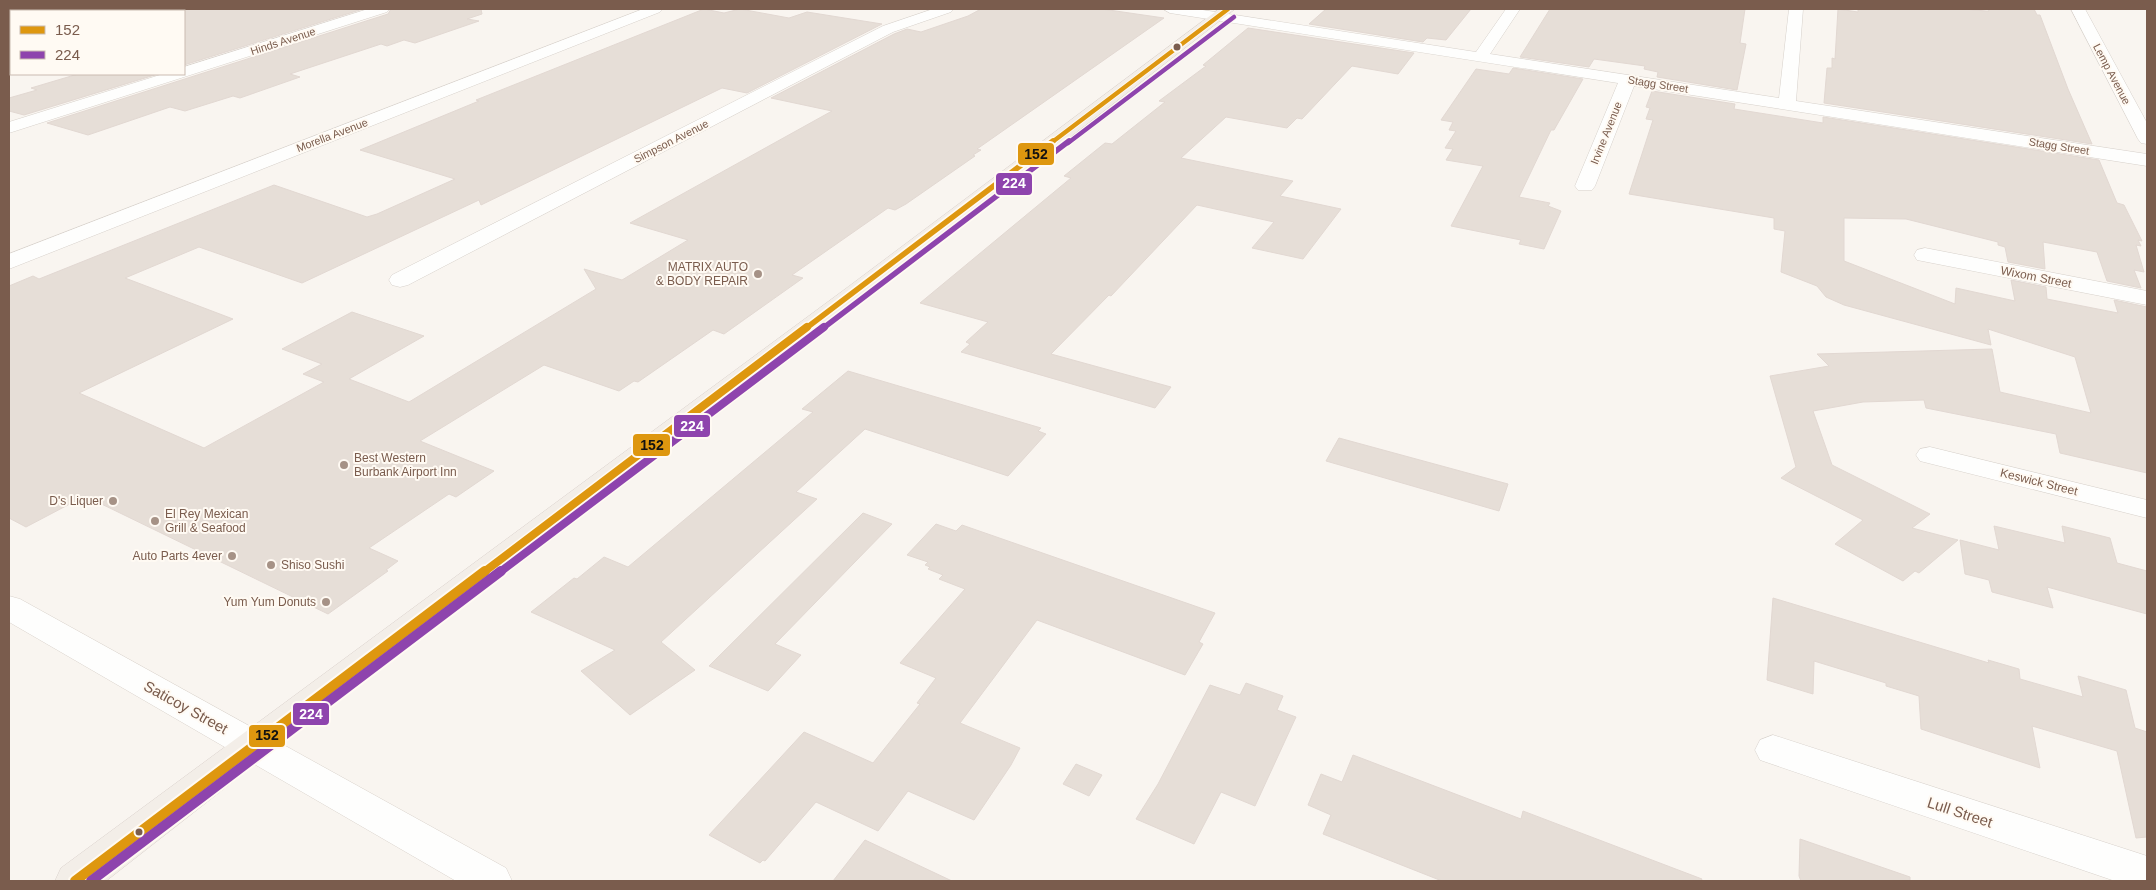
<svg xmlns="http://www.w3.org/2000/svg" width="2156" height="890" font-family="Helvetica,sans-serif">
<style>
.building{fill:#e6ded7;stroke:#e2d8d2}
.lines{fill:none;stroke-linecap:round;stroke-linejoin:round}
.street-casing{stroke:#d7d1cb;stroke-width:1}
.secondary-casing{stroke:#d9d2cb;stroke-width:1}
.primary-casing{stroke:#dad1cc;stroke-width:1}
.street{fill:#fefefd;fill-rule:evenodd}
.secondary{fill:#fefefd;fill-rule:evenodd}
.primary{fill:#f3eee8;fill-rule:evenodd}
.bus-1-far3-casing{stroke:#fffaf3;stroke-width:6}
.bus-1-far2-casing{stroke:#fffaf3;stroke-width:9}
.bus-1-far1-casing{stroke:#fffaf3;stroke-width:11}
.bus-1-casing{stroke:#fffaf3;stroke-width:14}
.bus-2-far3-casing{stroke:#fffaf3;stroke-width:6}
.bus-2-far2-casing{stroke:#fffaf3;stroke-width:9}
.bus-2-far1-casing{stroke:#fffaf3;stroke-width:11}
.bus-2-casing{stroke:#fffaf3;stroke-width:14}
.bus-1-far3{stroke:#de970f;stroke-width:4.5}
.bus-1-far2{stroke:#de970f;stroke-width:5.5}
.bus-1-far1{stroke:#de970f;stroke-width:8}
.bus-1{stroke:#de970f;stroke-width:10}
.bus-2-far3{stroke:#8e44ad;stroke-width:4.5}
.bus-2-far2{stroke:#8e44ad;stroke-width:5.5}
.bus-2-far1{stroke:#8e44ad;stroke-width:8}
.bus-2{stroke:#8e44ad;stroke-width:10}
.bus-dot{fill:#7a5c4d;stroke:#fffaf3;stroke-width:2}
.poi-dot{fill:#a69286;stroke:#fffaf3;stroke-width:2}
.labels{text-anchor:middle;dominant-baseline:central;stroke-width:4;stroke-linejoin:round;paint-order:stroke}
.far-street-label{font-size:11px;fill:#7a5c4d;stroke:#fffaf3}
.poi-label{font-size:12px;fill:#7a5c4d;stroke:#fffaf3;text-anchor:end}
.street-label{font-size:12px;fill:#7a5c4d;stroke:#fffaf3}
.near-street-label{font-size:15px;fill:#7a5c4d;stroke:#fffaf3}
.line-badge{stroke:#fffaf3;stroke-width:2}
.badge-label{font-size:14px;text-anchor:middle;font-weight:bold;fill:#fff}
.pale-badge-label{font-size:14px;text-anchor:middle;font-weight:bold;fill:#111}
</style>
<rect width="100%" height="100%" fill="#f9f5f0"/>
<g class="building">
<polygon points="184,9 363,9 184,65"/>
<polygon points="391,9 481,9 482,14 467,19 479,21 415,43 404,40 387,46 381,44 290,74 300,77 240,98 233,96 185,111 170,107 88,135 47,123 388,14"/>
<polygon points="704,9 724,13 740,9 789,18 807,12 882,24 747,93 722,88 481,205 479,200 302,283 199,247 125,278 233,319 79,393 204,448 324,382 303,374 322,364 282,349 352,312 424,336 349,379 409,402 596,289 584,269 622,280 688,240 630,223 832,111 771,98 894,34 907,29 921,32 968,16 981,9 1102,9 1164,18 977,149 981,150 973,155 975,156 906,204 895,210 888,208 792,275 803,278 724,334 713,330 638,382 634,381 619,391 544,365 420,441 494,471 456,497 449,494 369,548 398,561 386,570 388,571 328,614 85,496 26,527 9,518 9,286 33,276 39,279 274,185 367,217 377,214 455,179 360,150 479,101 476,100"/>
<polygon points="1326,9 1471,9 1446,40 1427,38 1423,42 1309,24"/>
<polygon points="1550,9 1745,9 1740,43 1746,44 1737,90 1657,77 1658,72 1644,69 1645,66 1594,59 1589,67 1520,57"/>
<polygon points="1838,9 1858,12 1858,9 1964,9 1986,11 1989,11 1988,9 2034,9 2037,15 2040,15 2068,89 2092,144 1824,103 1827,68 1832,68 1832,58 1835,59"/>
<polygon points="1248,28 1414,53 1398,74 1352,66 1302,119 1297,118 1287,128 1226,117 1181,158 1293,181 1280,196 1341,209 1303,259 1252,248 1274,222 1197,205 1111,296 1109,295 1051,354 1171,387 1155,408 961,352 970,344 966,342 988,322 920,303 1071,178 1064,176 1105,143 1112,144 1165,102 1159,101 1206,66 1203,65"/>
<polygon points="1513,68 1583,79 1554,130 1551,130 1519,197 1550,203 1548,206 1561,211 1544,249 1519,244 1521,240 1451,226 1483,166 1446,160 1453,149 1445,148 1456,131 1449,130 1453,122 1441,120 1476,69 1509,74"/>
<polygon points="78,74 158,74 24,115 9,111 9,98 37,90 31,88"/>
<polygon points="1652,91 1735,104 1734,109 1823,123 1823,117 2099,160 2117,203 2124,205 2142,241 2138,240 2141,246 2136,245 2144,272 2134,270 2141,288 2107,281 2097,252 2043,242 2045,269 2008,262 2005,247 1998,245 1998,242 1906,219 1844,218 1844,261 1955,304 1956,288 2015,301 2011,280 2046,287 2047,299 2118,313 2114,300 2147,307 2147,473 2060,453 2056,434 1926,408 1924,400 1863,402 1813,411 1832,465 1930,514 1912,528 1958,540 1919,573 1915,571 1903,581 1835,544 1863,520 1781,478 1796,467 1770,376 1829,366 1817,354 1992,349 2000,392 2091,413 2075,357 1988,329 1991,345 1844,305 1826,297 1817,286 1781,272 1785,231 1774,229 1774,218 1629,194 1653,120 1646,119 1650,108 1646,107"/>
<polygon points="848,371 1041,428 1038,431 1046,434 1008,476 865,429 796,492 817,499 661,642 695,670 630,715 581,671 615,650 531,612 574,578 577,579 604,557 628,567 813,412 802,409"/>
<polygon points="1339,438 1508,484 1499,511 1326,461"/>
<polygon points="863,513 892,524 775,644 801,655 768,691 709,666"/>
<polygon points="936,524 956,531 962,525 1215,613 1199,642 1203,644 1185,675 1037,620 960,723 1020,748 1011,765 974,820 908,791 878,831 816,802 765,861 763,860 760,863 709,835 804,732 873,763 920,704 917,703 936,678 900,663 965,589 939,579 943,575 928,569 930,567 925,565 928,562 907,555"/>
<polygon points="1994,526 2065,543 2062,526 2110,538 2117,563 2147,571 2147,614 2047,587 2053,608 1992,592 1989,580 1965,574 1960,540 1999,550"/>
<polygon points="1773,598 1989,663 1988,660 2019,669 2020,679 2083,697 2078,676 2126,690 2135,728 2147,732 2147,837 2136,838 2117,751 2032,726 2040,768 1921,729 1919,696 1886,686 1886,683 1814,661 1813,694 1767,680"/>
<polygon points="1246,683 1283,696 1277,710 1296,717 1255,806 1221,792 1194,844 1136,819 1158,784 1210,685 1240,695"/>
<polygon points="1353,755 1521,819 1523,811 1702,879 1701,881 1442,881 1323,834 1331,815 1308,805 1321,774 1342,782"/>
<polygon points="1076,764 1102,775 1089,796 1063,784"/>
<polygon points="1800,839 1910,877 1910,881 1801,881 1799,876"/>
<polygon points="865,840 952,881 833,881"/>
</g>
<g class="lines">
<g class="street-casing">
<g id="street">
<polygon points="59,9 82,9 83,11 60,11"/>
<polygon points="368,9 389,9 387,12 9,133 9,122 163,74 184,74 184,67"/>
<polygon points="643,9 662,9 660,12 9,269 9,254"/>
<polygon points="933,9 953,9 951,12 893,32 408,285 400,287 392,285 389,280 392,275 883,26"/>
<polygon points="1163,9 1196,9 1476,52 1506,9 1520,9 1490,54 1779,98 1789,9 1803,9 1796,101 2147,154 2147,166 1634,86 1595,186 1592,190 1578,190 1575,186 1618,83 1170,13"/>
<polygon points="2071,9 2085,9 2147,123 2147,144 2141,143 2138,139"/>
<rect x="9" y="27" width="2" height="9"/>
<polygon points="1925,248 2147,291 2147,305 1917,260 1914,255 1917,250"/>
<polygon points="1930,447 2147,500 2147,518 1920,461 1916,455 1920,449"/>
<polygon points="1773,735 2147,856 2147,881 2115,881 1760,760 1755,750 1760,740"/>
</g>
</g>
<g class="secondary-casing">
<polygon id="secondary" points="9,596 20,599 506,868 512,881 456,881 9,622"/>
</g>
<g class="primary-casing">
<polygon id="primary" points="1219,9 1235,9 864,297 387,661 106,881 55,881 61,868 848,287"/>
</g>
<use href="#street" class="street"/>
<use href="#secondary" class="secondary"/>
<use href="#primary" class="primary"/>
<g class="bus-1-far3-casing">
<polyline id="bus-1-far3" points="1051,143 1228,9"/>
</g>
<g class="bus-1-far2-casing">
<polyline id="bus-1-far2" points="805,329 1053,141"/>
</g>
<g class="bus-1-far1-casing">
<polyline id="bus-1-far1" points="484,572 807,327"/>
</g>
<g class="bus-1-casing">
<polyline id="bus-1" points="75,881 485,571"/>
</g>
<g class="bus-2-far3-casing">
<polyline id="bus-2-far3" points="1068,143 1234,17"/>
</g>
<g class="bus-2-far2-casing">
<polyline id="bus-2-far2" points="822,329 1069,141"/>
</g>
<g class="bus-2-far1-casing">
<polyline id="bus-2-far1" points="500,572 824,327"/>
</g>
<g class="bus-2-casing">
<polyline id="bus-2" points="91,881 501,571"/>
</g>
<use href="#bus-1-far3" class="bus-1-far3"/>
<use href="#bus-1-far2" class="bus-1-far2"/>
<use href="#bus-1-far1" class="bus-1-far1"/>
<use href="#bus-1" class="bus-1"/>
<use href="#bus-2-far3" class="bus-2-far3"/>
<use href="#bus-2-far2" class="bus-2-far2"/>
<use href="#bus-2-far1" class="bus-2-far1"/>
<use href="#bus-2" class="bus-2"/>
</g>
<g class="bus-dot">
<circle cx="1177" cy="47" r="4.5"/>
<circle cx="139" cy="832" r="4.5"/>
</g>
<g class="poi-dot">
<circle cx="758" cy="274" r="5"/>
<circle cx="344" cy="465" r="5"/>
<circle cx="113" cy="501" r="5"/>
<circle cx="155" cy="521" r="5"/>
<circle cx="232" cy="556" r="5"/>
<circle cx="271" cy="565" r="5"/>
<circle cx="326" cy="602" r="5"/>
</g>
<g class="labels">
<g class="far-street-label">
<text transform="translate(283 41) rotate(-18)">Hinds Avenue</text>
<text transform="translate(2112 74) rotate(62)">Lemp Avenue</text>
<text transform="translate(1658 84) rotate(9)">Stagg Street</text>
<text transform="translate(1606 133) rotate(-68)">Irvine Avenue</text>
<text transform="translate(332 135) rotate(-21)">Morella Avenue</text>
<text transform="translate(671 141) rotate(-27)">Simpson Avenue</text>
<text transform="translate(2059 146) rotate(9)">Stagg Street</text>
</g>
<g class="poi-label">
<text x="748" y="267">MATRIX AUTO<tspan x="748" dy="14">&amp; BODY REPAIR</tspan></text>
<text x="354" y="458" text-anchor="start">Best Western<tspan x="354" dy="14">Burbank Airport Inn</tspan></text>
<text x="103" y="501">D's Liquer</text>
<text x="165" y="514" text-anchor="start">El Rey Mexican<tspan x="165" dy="14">Grill &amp; Seafood</tspan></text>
<text x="222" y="556">Auto Parts 4ever</text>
<text x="281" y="565" text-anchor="start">Shiso Sushi</text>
<text x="316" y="602">Yum Yum Donuts</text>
</g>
<g class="street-label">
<text transform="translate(2036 277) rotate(11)">Wixom Street</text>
<text transform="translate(2039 482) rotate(14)">Keswick Street</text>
</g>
<g class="near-street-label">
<text transform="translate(186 707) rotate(29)">Saticoy Street</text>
<text transform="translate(1960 812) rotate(18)">Lull Street</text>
</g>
</g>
<g class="line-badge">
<rect x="1017" y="142" width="38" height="24" rx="5" fill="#de970f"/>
<rect x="995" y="172" width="38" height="24" rx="5" fill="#8e44ad"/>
<rect x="673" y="414" width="38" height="24" rx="5" fill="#8e44ad"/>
<rect x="632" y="433" width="39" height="24" rx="5" fill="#de970f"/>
<rect x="292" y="702" width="38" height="24" rx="5" fill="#8e44ad"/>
<rect x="248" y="724" width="38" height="24" rx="5" fill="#de970f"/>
</g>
<g class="badge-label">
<text x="1014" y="188">224</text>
<text x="692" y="431">224</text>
<text x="311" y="719">224</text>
</g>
<g class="pale-badge-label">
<text x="1036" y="159">152</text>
<text x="652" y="450">152</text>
<text x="267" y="740">152</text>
</g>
<rect width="2156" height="890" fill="none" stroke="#7a5c4d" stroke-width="20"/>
<rect x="10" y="10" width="175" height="65" fill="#fffaf3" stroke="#cabbb1"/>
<rect x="20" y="26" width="25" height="8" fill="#de970f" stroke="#cabbb1"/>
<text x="55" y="35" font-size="15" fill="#7a5c4d">152</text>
<rect x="20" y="51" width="25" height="8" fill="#8e44ad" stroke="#cabbb1"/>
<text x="55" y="60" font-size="15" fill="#7a5c4d">224</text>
</svg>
